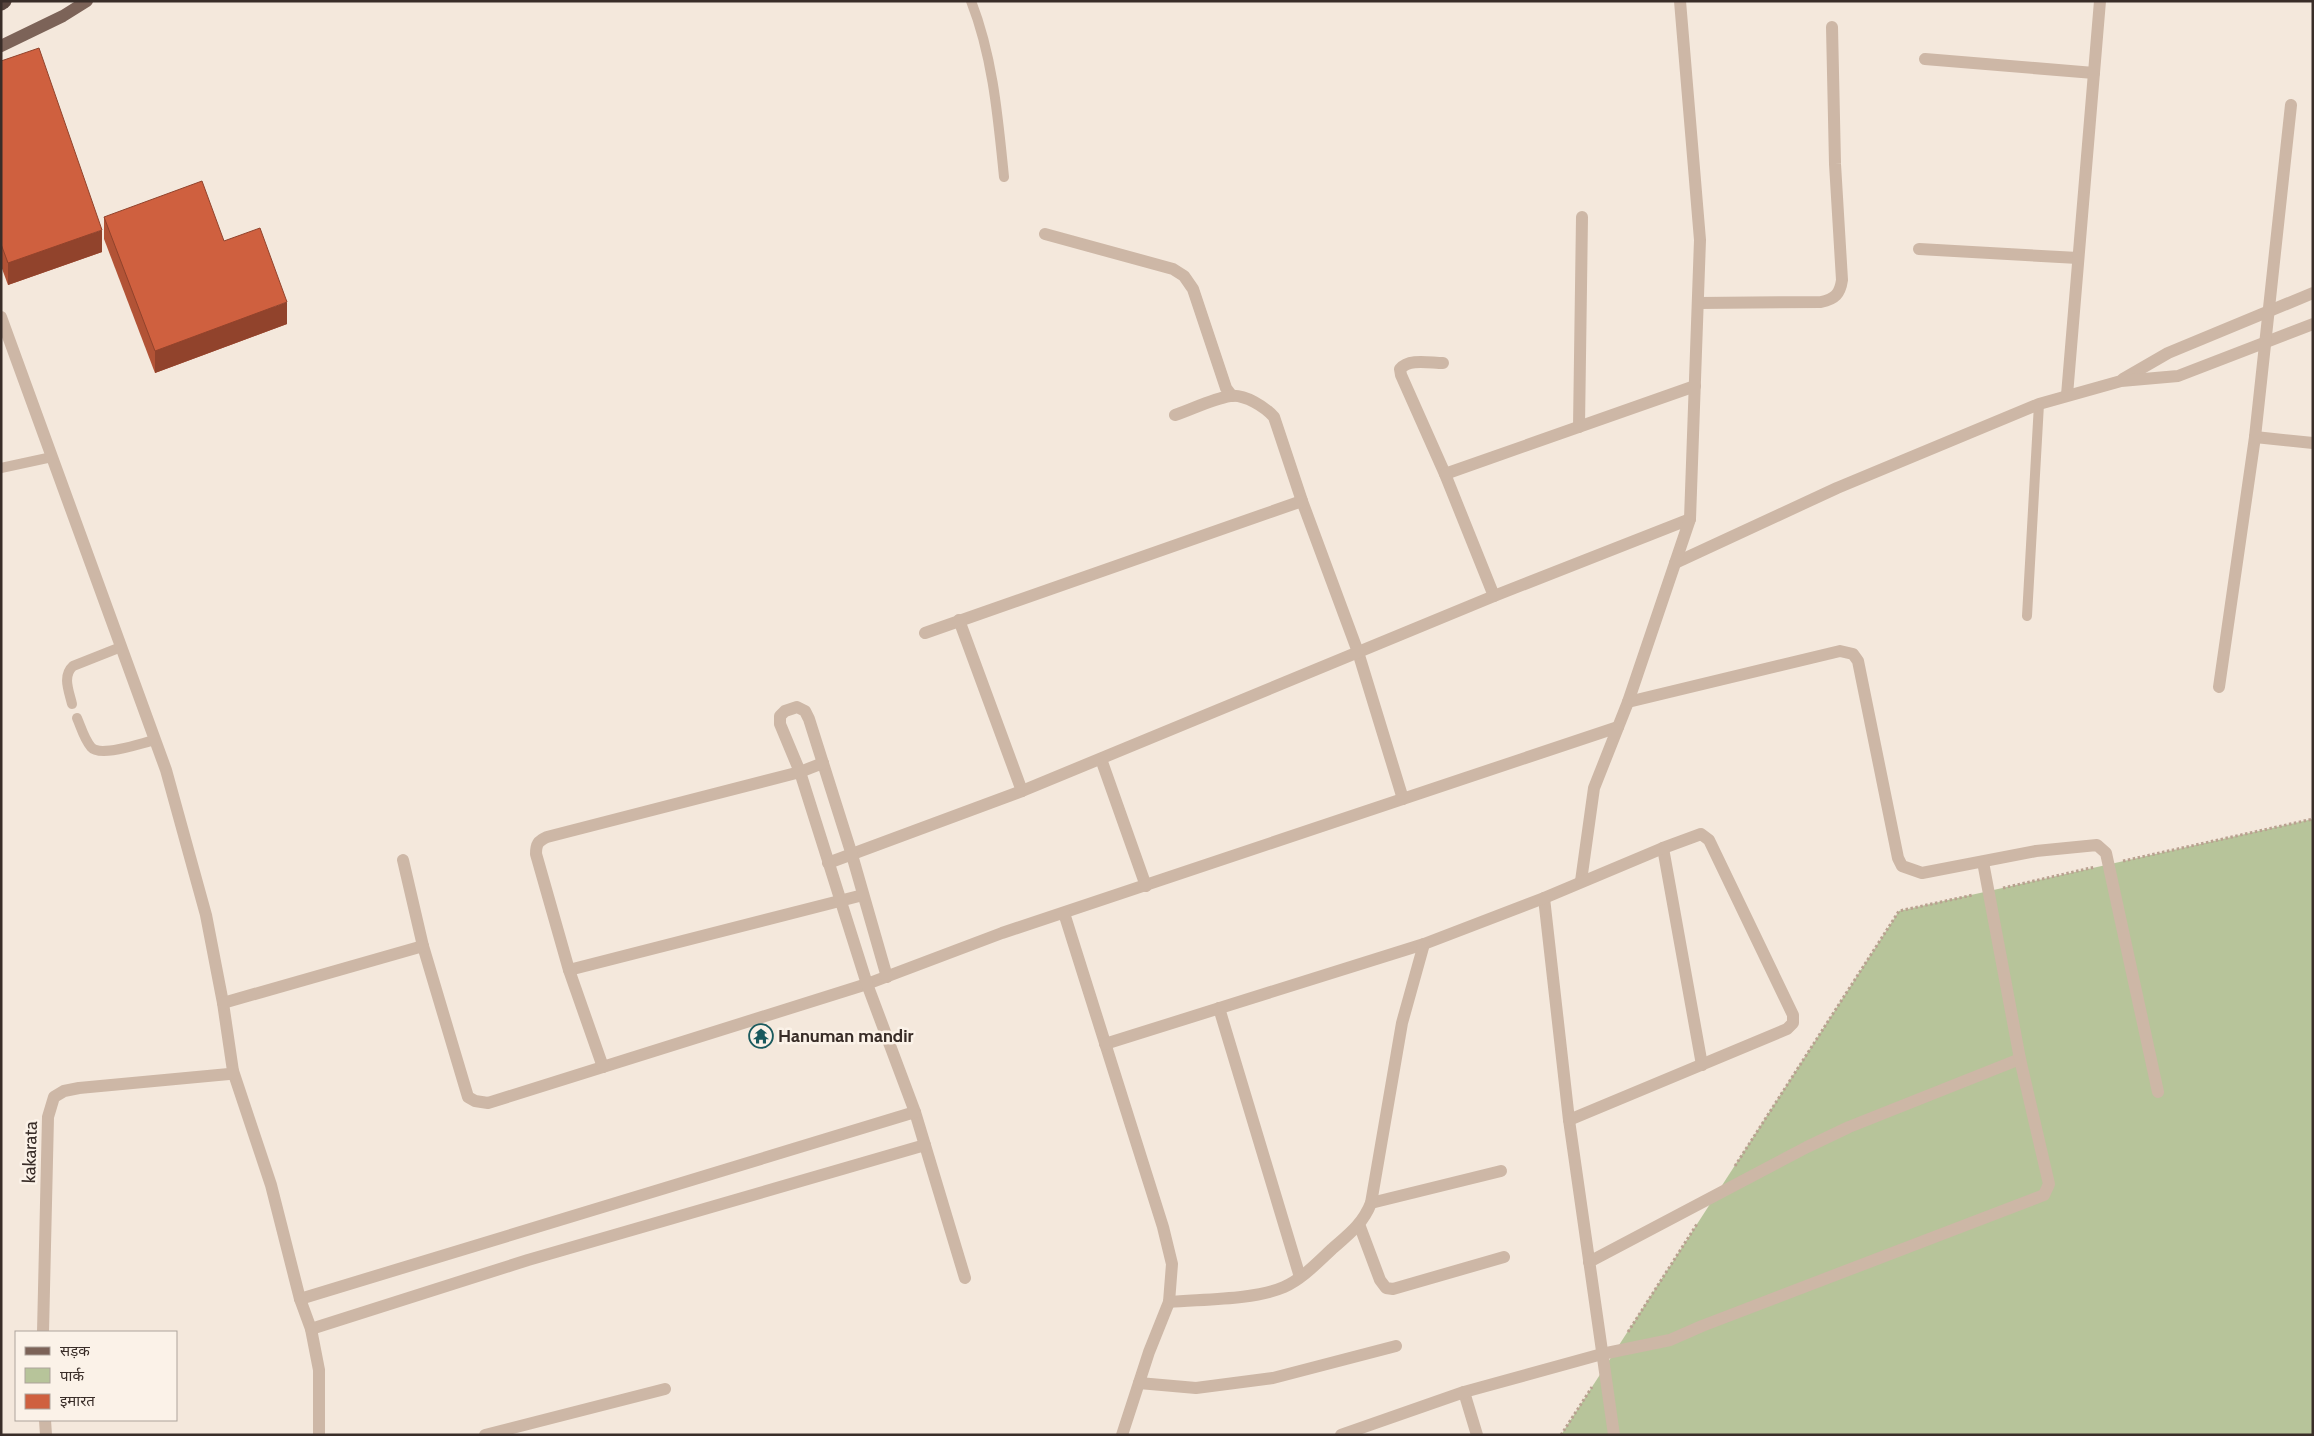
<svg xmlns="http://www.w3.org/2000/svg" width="2314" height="1436" font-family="Cabin,'Noto Sans Devanagari',sans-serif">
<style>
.green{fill:#b7c49a}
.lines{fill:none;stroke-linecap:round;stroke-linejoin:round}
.path{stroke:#b9a190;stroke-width:3;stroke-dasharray:2.5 2.5;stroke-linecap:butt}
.lane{stroke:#cdb7a6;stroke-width:10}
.street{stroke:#cdb7a6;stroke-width:12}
.primary{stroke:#7c6358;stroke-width:12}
.highway{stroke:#5a463e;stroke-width:15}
.wall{fill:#b25336}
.shaded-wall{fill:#91432c}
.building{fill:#cf603f;stroke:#91432c}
.labels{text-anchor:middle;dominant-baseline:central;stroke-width:5;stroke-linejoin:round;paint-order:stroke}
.poi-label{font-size:18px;font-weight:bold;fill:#392d28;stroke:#fbf2e8;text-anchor:start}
.street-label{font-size:18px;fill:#392d28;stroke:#fbf2e8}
</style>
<rect width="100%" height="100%" fill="#f4e8dc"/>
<polygon class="green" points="2313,819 2313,1435 1561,1435 1899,911"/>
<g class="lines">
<g class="path">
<polyline points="2123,861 2313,819"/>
<polyline points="2003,888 2095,867"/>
<polyline points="1735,1166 1899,911 1973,895"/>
<polyline points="1628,1332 1697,1224"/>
<polyline points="1561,1435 1592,1387"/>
</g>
<g class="lane">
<path d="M971,1C993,57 998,118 1004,177"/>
<polyline points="1,468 52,457"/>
<polyline points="2027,616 2039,404"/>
<path d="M72,704C69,691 62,676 73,666L121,647"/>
<path d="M77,718C81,727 84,739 91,747C100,758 141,743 155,740"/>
</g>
<g class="street">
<polyline points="1925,59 2094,73"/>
<polyline points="1045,234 1173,269 1184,276 1193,289 1226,388 1232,396"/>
<polyline points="1919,249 2078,258"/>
<path d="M1698,303L1821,302C1835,299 1840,294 1842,280L1835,164L1832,27"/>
<polyline points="1,317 166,770 206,915 223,1003 233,1071 271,1185 300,1299 311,1329 319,1370 319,1435"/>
<path d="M1443,363C1430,363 1409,358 1400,369L1401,375L1445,474L1494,596"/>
<polyline points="2123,379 2168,353 2313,293"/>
<polyline points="2067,395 2100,1"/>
<path d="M1175,415C1193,409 1212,399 1230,396C1245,394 1265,407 1274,417L1302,501L1358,652L1403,799"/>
<polyline points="1579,427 1582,217"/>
<polyline points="2255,437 2313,443"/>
<polyline points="1445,474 1695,386"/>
<polyline points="1675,563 1837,488 2039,404 2121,381 2178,376 2313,324"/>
<polyline points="959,620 1022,791"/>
<polyline points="925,633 1302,501"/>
<polyline points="2219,687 2255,437 2291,105"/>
<polyline points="1628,702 1840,651 1853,654 1858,661 1898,858 1902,866 1922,873 2036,851 2097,845 2106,853 2158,1092"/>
<polyline points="1101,759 1146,886"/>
<polyline points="1663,848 1702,1065"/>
<polyline points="403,860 423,946 468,1097 475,1101 488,1103 867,984 1002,933 1618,727"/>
<polyline points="828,863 1022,791 1494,596 1690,519"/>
<polyline points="1581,881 1594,788 1628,702 1690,519 1700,240 1680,1"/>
<polyline points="1544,898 1569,1120 1614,1435"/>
<polyline points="1064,913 1163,1227 1172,1264 1169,1302 1149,1352 1122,1435"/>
<polyline points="569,970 863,895"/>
<polyline points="887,977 852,855 809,719 805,711 797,707 785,711 780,716 780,724 800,772 867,984 915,1112 965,1278"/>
<polyline points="223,1003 423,946"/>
<polyline points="1219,1008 1300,1277"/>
<polyline points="1105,1044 1424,944 1544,898 1663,848 1701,834 1709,840 1793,1015 1793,1023 1787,1029 1569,1120"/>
<path d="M603,1067L569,970L536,854C536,844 538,841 547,837L800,772L823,763"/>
<polyline points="1371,1203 1501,1171"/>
<polyline points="1359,1224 1380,1280 1386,1288 1393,1289 1504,1257"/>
<polyline points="1589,1262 1807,1147 1849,1127 2020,1059"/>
<polyline points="300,1299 915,1112"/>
<path d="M1169,1302C1202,1299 1254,1300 1284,1287C1302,1279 1317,1263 1332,1249C1348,1235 1363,1224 1371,1203L1402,1023L1424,944"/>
<polyline points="311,1329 528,1260 925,1145"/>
<polyline points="43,1332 48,1117 54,1097 64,1091 79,1088 229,1074 233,1071"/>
<polyline points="1139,1383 1196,1388 1273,1378 1396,1346"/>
<polyline points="1464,1392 1477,1435"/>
<polyline points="45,1420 46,1435"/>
<polyline points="485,1435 665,1389"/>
<polyline points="1341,1435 1464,1392 1602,1354 1670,1340 1702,1326 2044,1195 2049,1184 2020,1059 1983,862"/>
</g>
<polyline class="primary" points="1,46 63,16 87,1"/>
<polyline class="highway" points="1,3 4,1"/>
</g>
<g class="wall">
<polygon points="1,61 102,252 8,285 1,266"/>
<polygon points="104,217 224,241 287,324 155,373 104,239"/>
</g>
<g class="shaded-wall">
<polygon points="102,230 102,252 8,285 8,263"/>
<polygon points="287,302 287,324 155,373 155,351"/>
</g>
<g class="building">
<polygon points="39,48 102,230 8,263 1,244 1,61"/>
<polygon points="202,181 224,241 260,228 287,302 155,351 104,217"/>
</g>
<defs>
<g id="temple-ring" transform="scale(1.25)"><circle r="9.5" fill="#fbf2e8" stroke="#1a5a5e" stroke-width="1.5"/><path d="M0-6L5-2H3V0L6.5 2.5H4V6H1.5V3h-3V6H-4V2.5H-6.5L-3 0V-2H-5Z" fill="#1a5a5e"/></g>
</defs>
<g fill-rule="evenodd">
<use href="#temple-ring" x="761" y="1036"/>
</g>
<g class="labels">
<g class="poi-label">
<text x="778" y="1036">Hanuman mandir</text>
</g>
<g class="street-label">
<text transform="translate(30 1152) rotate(-88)">kakarata</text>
</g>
</g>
<rect width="2314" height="1436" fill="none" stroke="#392d28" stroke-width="5"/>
<rect x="15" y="1331" width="162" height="90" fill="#fbf2e8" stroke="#ada39b"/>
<rect x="25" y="1347" width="25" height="8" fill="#7c6358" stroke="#ada39b"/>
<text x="60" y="1356" font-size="15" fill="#392d28">सड़क</text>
<rect x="25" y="1368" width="25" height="15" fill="#b7c49a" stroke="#ada39b"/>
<text x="60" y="1381" font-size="15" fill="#392d28">पार्क</text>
<rect x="25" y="1394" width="25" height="15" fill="#cf603f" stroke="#ada39b"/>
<text x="60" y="1406" font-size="15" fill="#392d28">इमारत</text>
</svg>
